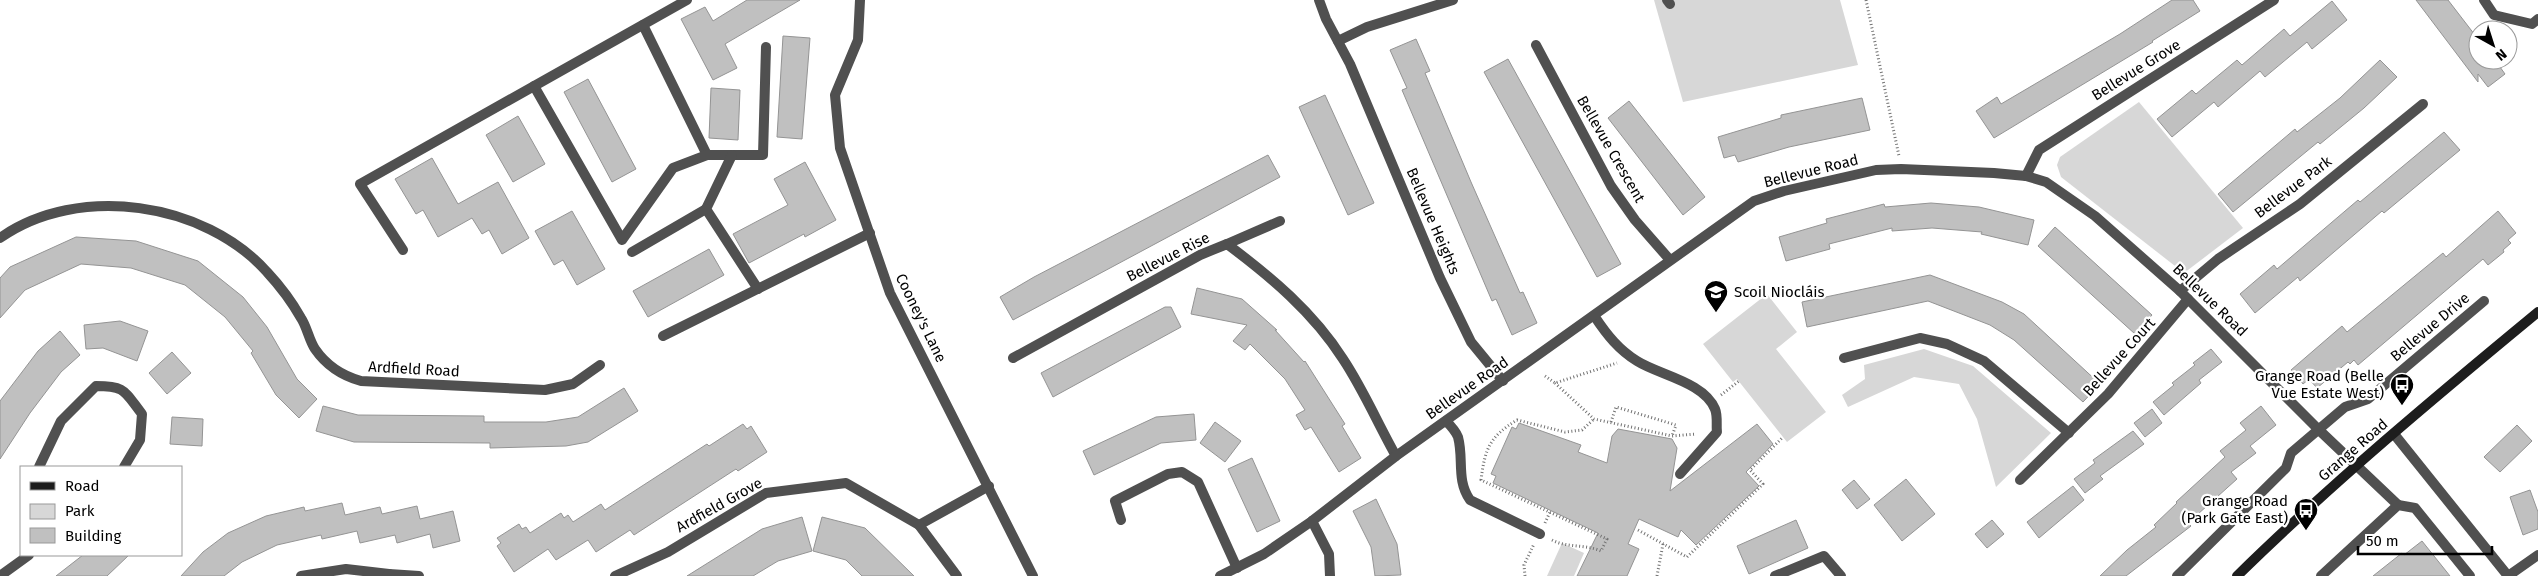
<svg xmlns="http://www.w3.org/2000/svg" width="2538" height="576" font-family="'Fira Sans',sans-serif">
<style>
.green{fill:#d7d7d7}
.building{fill:#c0c0c0;stroke:#949494}
.lines{fill:none;stroke-linecap:round;stroke-linejoin:round}
.path{stroke:#727272;stroke-width:3;stroke-dasharray:1 2.5;stroke-linecap:butt}
.service{stroke:#505050;stroke-width:10}
.minor{stroke:#505050;stroke-width:10}
.tertiary{stroke:#505050;stroke-width:10}
.secondary{stroke:#1d1d1d;stroke-width:10}
.labels{text-anchor:middle;dominant-baseline:central;stroke-width:4.5;stroke-linejoin:round;paint-order:stroke}
.street-label{font-size:15px;fill:#000;stroke:#fff}
.poi-label{font-size:15px;fill:#000;stroke:#fff;text-anchor:end}
</style>
<rect width="100%" height="100%" fill="#fff"/>
<g class="green">
<polygon points="1654,0 1840,0 1858,65 1683,102"/>
<polygon points="2139,102 2243,228 2184,273 2061,177 2057,165 2060,157"/>
<polygon points="1767,294 1797,332 1776,349 1826,412 1787,442 1737,379 1733,382 1703,344"/>
<polygon points="1924,349 1973,366 2051,433 1996,487 1977,419 1959,384 1914,377 1848,407 1842,395 1865,379 1864,365"/>
<polygon points="1562,543 1584,553 1574,576 1547,576"/>
</g>
<g class="building">
<polygon points="747,0 800,0 725,44 737,68 713,80 681,19 705,7 713,21"/>
<polygon points="2172,0 2193,0 2200,11 2152,41 2153,42 1994,138 1976,111 1997,97 2001,104 2120,34"/>
<polygon points="2416,0 2448,0 2478,39 2478,60 2495,60 2505,74 2488,87 2478,74 2478,82"/>
<polygon points="2332,1 2347,20 2312,49 2307,42 2265,77 2260,71 2218,107 2214,102 2172,137 2157,119 2192,90 2196,94 2237,60 2242,65 2284,29 2290,36"/>
<polygon points="783,36 810,38 802,139 777,137"/>
<polygon points="1416,39 1430,71 1425,73 1471,182 1520,293 1523,292 1537,323 1512,335 1496,299 1492,301 1402,90 1407,88 1390,50"/>
<polygon points="1508,59 1621,264 1597,277 1484,72"/>
<polygon points="2380,60 2397,77 2364,108 2320,144 2318,142 2233,212 2218,194 2295,129 2297,132 2340,98"/>
<polygon points="588,79 636,169 612,182 564,92"/>
<polygon points="711,88 740,90 738,140 709,138"/>
<polygon points="1325,95 1374,203 1348,215 1299,107"/>
<polygon points="1862,98 1870,130 1789,147 1738,162 1735,155 1724,158 1718,137 1781,118 1781,115"/>
<polygon points="1629,101 1705,197 1683,215 1608,118"/>
<polygon points="518,116 545,164 513,182 486,135"/>
<polygon points="2444,132 2460,150 2384,213 2382,211 2300,281 2298,277 2255,313 2240,294 2274,265 2277,269 2358,200 2360,202"/>
<polygon points="1268,155 1280,177 1013,320 1000,297 1034,277"/>
<polygon points="432,158 458,204 498,182 529,238 502,254 489,230 482,234 472,218 438,237 423,210 416,214 395,179"/>
<polygon points="805,162 836,220 805,237 804,234 749,263 733,234 788,205 774,179"/>
<polygon points="1931,203 1979,207 2034,220 2028,245 1981,234 1982,232 1932,228 1892,231 1892,228 1829,244 1830,249 1786,261 1779,237 1827,223 1826,219 1884,204 1885,207"/>
<polygon points="572,211 605,269 577,285 563,260 554,265 535,231"/>
<polygon points="2498,211 2516,233 2508,240 2511,243 2503,250 2504,252 2488,265 2483,259 2358,365 2354,360 2350,364 2348,362 2317,388 2309,379 2303,384 2291,370 2342,326 2347,332 2443,253 2446,257"/>
<polygon points="2055,227 2152,315 2135,334 2038,246"/>
<polygon points="76,237 136,241 198,261 243,297 267,327 297,379 317,399 299,418 276,395 251,353 253,351 225,317 185,285 131,268 81,264 25,290 0,318 0,278 10,267"/>
<polygon points="709,249 724,275 648,317 633,291"/>
<polygon points="1930,275 2002,302 2024,314 2100,384 2083,402 2014,340 1990,325 1928,301 1807,327 1802,302"/>
<polygon points="1197,288 1242,299 1277,330 1275,330 1304,362 1305,361 1345,424 1342,426 1361,458 1339,472 1311,427 1305,430 1296,415 1305,410 1285,379 1250,344 1245,350 1233,341 1247,325 1191,314"/>
<polygon points="1165,307 1171,307 1181,327 1053,397 1041,373"/>
<polygon points="120,321 148,331 137,361 103,348 86,349 84,325"/>
<polygon points="60,331 80,355 61,372 30,413 0,459 0,401 38,351"/>
<polygon points="2211,349 2222,362 2199,380 2201,383 2164,415 2153,402 2174,385 2172,383 2195,365 2193,363"/>
<polygon points="172,352 191,373 167,394 149,373"/>
<polygon points="624,388 638,411 588,442 566,446 490,448 490,443 354,442 316,431 323,406 358,415 484,416 484,422 546,422 578,417"/>
<polygon points="2261,406 2276,425 2250,446 2256,453 2231,472 2237,479 2188,523 2191,526 2126,576 2100,576 2127,550 2156,527 2154,525 2177,503 2176,502 2225,457 2220,451 2246,430 2240,423"/>
<polygon points="2152,409 2162,423 2145,437 2134,423"/>
<polygon points="1194,414 1196,440 1161,443 1094,475 1083,451 1156,417"/>
<polygon points="172,417 203,419 202,446 170,444"/>
<polygon points="1215,422 1241,441 1225,462 1200,443"/>
<polygon points="1519,423 1581,445 1578,452 1607,463 1612,436 1618,429 1672,439 1677,448 1670,491 1757,424 1773,444 1746,472 1759,486 1696,545 1681,530 1678,537 1639,519 1628,544 1639,549 1627,576 1577,576 1598,533 1493,483 1496,476 1491,474 1512,427 1516,429"/>
<polygon points="743,424 747,429 751,426 767,452 738,471 736,469 634,535 630,530 596,552 588,540 556,560 548,549 514,572 497,546 501,543 497,538 519,524 522,529 526,527 530,533 561,513 564,518 568,515 573,522 601,504 605,510 707,444 709,446"/>
<polygon points="2517,425 2532,441 2500,472 2484,457"/>
<polygon points="2133,431 2144,444 2100,476 2103,479 2085,493 2074,479 2095,463 2093,460"/>
<polygon points="1252,458 1280,521 1257,532 1228,469"/>
<polygon points="1906,479 1935,514 1902,541 1874,505"/>
<polygon points="1854,480 1870,499 1857,509 1842,490"/>
<polygon points="2073,486 2084,500 2039,538 2027,522"/>
<polygon points="2530,490 2538,512 2538,529 2523,535 2510,497"/>
<polygon points="1376,499 1397,544 1401,575 1375,576 1371,547 1353,511"/>
<polygon points="342,503 345,515 380,507 382,514 417,506 420,519 453,511 460,541 433,548 430,534 397,543 395,535 360,543 357,531 322,539 321,535 277,545 242,562 224,576 181,576 203,552 228,533 266,516 304,507 305,511"/>
<polygon points="802,517 812,551 778,561 753,576 687,576 762,529"/>
<polygon points="822,517 865,528 914,576 862,576 846,560 813,551"/>
<polygon points="1796,520 1808,548 1749,574 1737,546"/>
<polygon points="1992,520 2004,534 1987,548 1975,534"/>
<polygon points="2422,541 2450,576 2373,576 2402,553 2404,555"/>
<polygon points="83,555 129,555 107,576 56,576"/>
</g>
<g class="lines">
<g class="path">
<polyline points="1866,0 1899,156"/>
<polyline points="1545,376 1555,383 1617,363"/>
<polyline points="1555,383 1594,419 1672,436 1696,434"/>
<polyline points="1721,395 1739,381"/>
<polyline points="1611,422 1616,407 1676,425 1672,436"/>
<polyline points="1545,523 1550,512"/>
<polyline points="1638,530 1687,557 1763,484 1750,470 1783,437"/>
<path d="M1552,540C1567,548 1585,544 1601,551L1607,539L1481,480C1485,449 1489,437 1517,420L1565,432L1582,430L1594,419"/>
<polyline points="1525,576 1524,565 1534,544"/>
<polyline points="1657,576 1663,544"/>
</g>
<g class="service">
<path d="M1595,317C1607,335 1619,350 1637,361C1659,375 1704,382 1715,409C1718,416 1716,426 1717,432L1680,474"/>
<path d="M1446,421C1450,425 1456,432 1458,437C1464,459 1456,480 1470,500L1540,534"/>
<polyline points="1775,576 1824,556 1841,576"/>
<polyline points="2508,576 2538,555"/>
</g>
<g class="minor">
<polyline points="1319,0 1326,19 1350,64 1440,278 1471,342 1503,381"/>
<polyline points="1667,0 1670,4"/>
<polyline points="2484,0 2494,15 2532,24 2538,19"/>
<polyline points="643,25 707,155"/>
<polyline points="1338,41 1367,27 1453,0"/>
<polyline points="1536,45 1611,186 1635,220 1670,260"/>
<polyline points="534,86 622,240 673,168 707,155 763,155 766,47"/>
<polyline points="732,155 706,209 758,289"/>
<polyline points="2026,176 2039,150 2274,0"/>
<path d="M0,238C78,183 205,202 267,272C280,286 292,302 301,318C307,327 309,340 315,349C326,365 343,376 361,381L545,390L573,384L600,365"/>
<polyline points="1227,244 1280,221"/>
<polyline points="403,250 360,184 687,0"/>
<polyline points="632,252 706,209"/>
<polyline points="2180,291 2218,259 2300,204 2423,104"/>
<polyline points="663,336 870,233"/>
<path d="M1013,358L1200,255L1227,244C1271,277 1313,312 1343,359C1363,389 1378,424 1396,456"/>
<polyline points="1844,358 1920,338 1947,344 1984,361 2069,433"/>
<polyline points="2394,434 2508,576"/>
<path d="M39,467L61,421L96,386C126,386 124,391 142,414L140,440L124,467"/>
<polyline points="2020,480 2108,394 2188,299"/>
<polyline points="1121,520 1115,501 1168,474 1182,472 1198,482 1237,568"/>
<polyline points="1312,521 1329,554 1330,576"/>
<polyline points="919,525 989,486"/>
<polyline points="0,576 29,555"/>
<polyline points="301,576 346,569 389,574"/>
<polyline points="387,576 389,574 419,576"/>
<polyline points="615,576 668,552 766,493 846,483 919,525 957,576"/>
<polyline points="1220,576 1264,554 1312,521 1396,456 1754,201 1784,191 1876,170 1901,169 1994,173 2026,176 2046,182 2095,216 2180,291 2319,430 2398,505"/>
<polyline points="2177,576 2286,468 2291,453 2345,407 2368,399 2484,301"/>
<polyline points="2321,576 2398,505 2415,508 2470,576"/>
</g>
<polyline class="tertiary" points="860,0 858,40 835,95 840,148 890,293 1033,576"/>
<path class="secondary" d="M2237,576C2332,483 2435,397 2538,312"/>
</g>
<defs>
<g id="school-pin" transform="scale(1.25)"><path d="M0 17L-7.5 6A9.5 9.5 0 1 1 7.5 6Z" fill="#000" stroke="#fff"/><path d="M0-5L7-2L0 1L-7-2ZM-4 1L0 2.5L4 1V4Q0 6-4 4Z" fill="#fff"/></g>
<g id="bus-pin" transform="scale(1.25)"><path d="M0 17L-7.5 6A9.5 9.5 0 1 1 7.5 6Z" fill="#000" stroke="#fff"/><path d="M-5-6H5V4H4V6H2V4H-2V6H-4V4H-5ZM-3.5-4V0h7V-4ZM-3.5 1.2v1.5H-2V1.2ZM2 1.2v1.5H3.5V1.2Z" fill="#fff"/></g>
</defs>
<g fill-rule="evenodd">
<use href="#school-pin" x="1716" y="292"/>
<use href="#bus-pin" x="2402" y="385"/>
<use href="#bus-pin" x="2306" y="510"/>
</g>
<g class="labels">
<g class="street-label">
<text transform="translate(2136 70) rotate(-32)">Bellevue Grove</text>
<text transform="translate(1611 149) rotate(60)">Bellevue Crescent</text>
<text transform="translate(1811 171) rotate(-14)">Bellevue Road</text>
<text transform="translate(2293 187) rotate(-37)">Bellevue Park</text>
<text transform="translate(1433 221) rotate(67)">Bellevue Heights</text>
<text transform="translate(1168 257) rotate(-27)">Bellevue Rise</text>
<text transform="translate(2210 300) rotate(44)">Bellevue Road</text>
<text transform="translate(921 318) rotate(64)">Cooney's Lane</text>
<text transform="translate(2430 327) rotate(-40)">Bellevue Drive</text>
<text transform="translate(2119 357) rotate(-48)">Bellevue Court</text>
<text transform="translate(414 369) rotate(3)">Ardfield Road</text>
<text transform="translate(1467 388) rotate(-35)">Bellevue Road</text>
<text transform="translate(2353 450) rotate(-41)">Grange Road</text>
<text transform="translate(719 505) rotate(-29)">Ardfield Grove</text>
</g>
<g class="poi-label">
<text x="1734" y="292" text-anchor="start">Scoil Niocláis</text>
<text x="2384" y="376">Grange Road (Belle<tspan x="2384" dy="17">Vue Estate West)</tspan></text>
<text x="2288" y="501">Grange Road<tspan x="2288" dy="17">(Park Gate East)</tspan></text>
</g>
</g>
<rect x="20" y="466" width="162" height="90" fill="#ffffff" stroke="#999999"/>
<rect x="30" y="482" width="25" height="8" fill="#1d1d1d" stroke="#999999"/>
<text x="65" y="491" font-size="15" fill="#000000">Road</text>
<rect x="30" y="504" width="25" height="15" fill="#d7d7d7" stroke="#999999"/>
<text x="65" y="516" font-size="15" fill="#000000">Park</text>
<rect x="30" y="528" width="25" height="15" fill="#c0c0c0" stroke="#999999"/>
<text x="65" y="541" font-size="15" fill="#000000">Building</text>
<g transform="translate(2493 45) rotate(141)"><circle r="24" fill="#ffffff" stroke="#999999"/>
<path d="M0-4L9 19L0 12L-9 19Z" fill="#000000"/>
<text y="-8" font-size="14" font-weight="bold" text-anchor="middle" fill="#000000">N</text>
</g>
<path d="M2358 546v8h134v-8" fill="none" stroke="#000000" stroke-width="2.5"/>
<text x="2366" y="546" font-size="15" fill="#000000" stroke="#ffffff" stroke-width="4" paint-order="stroke">50 m</text>
</svg>
